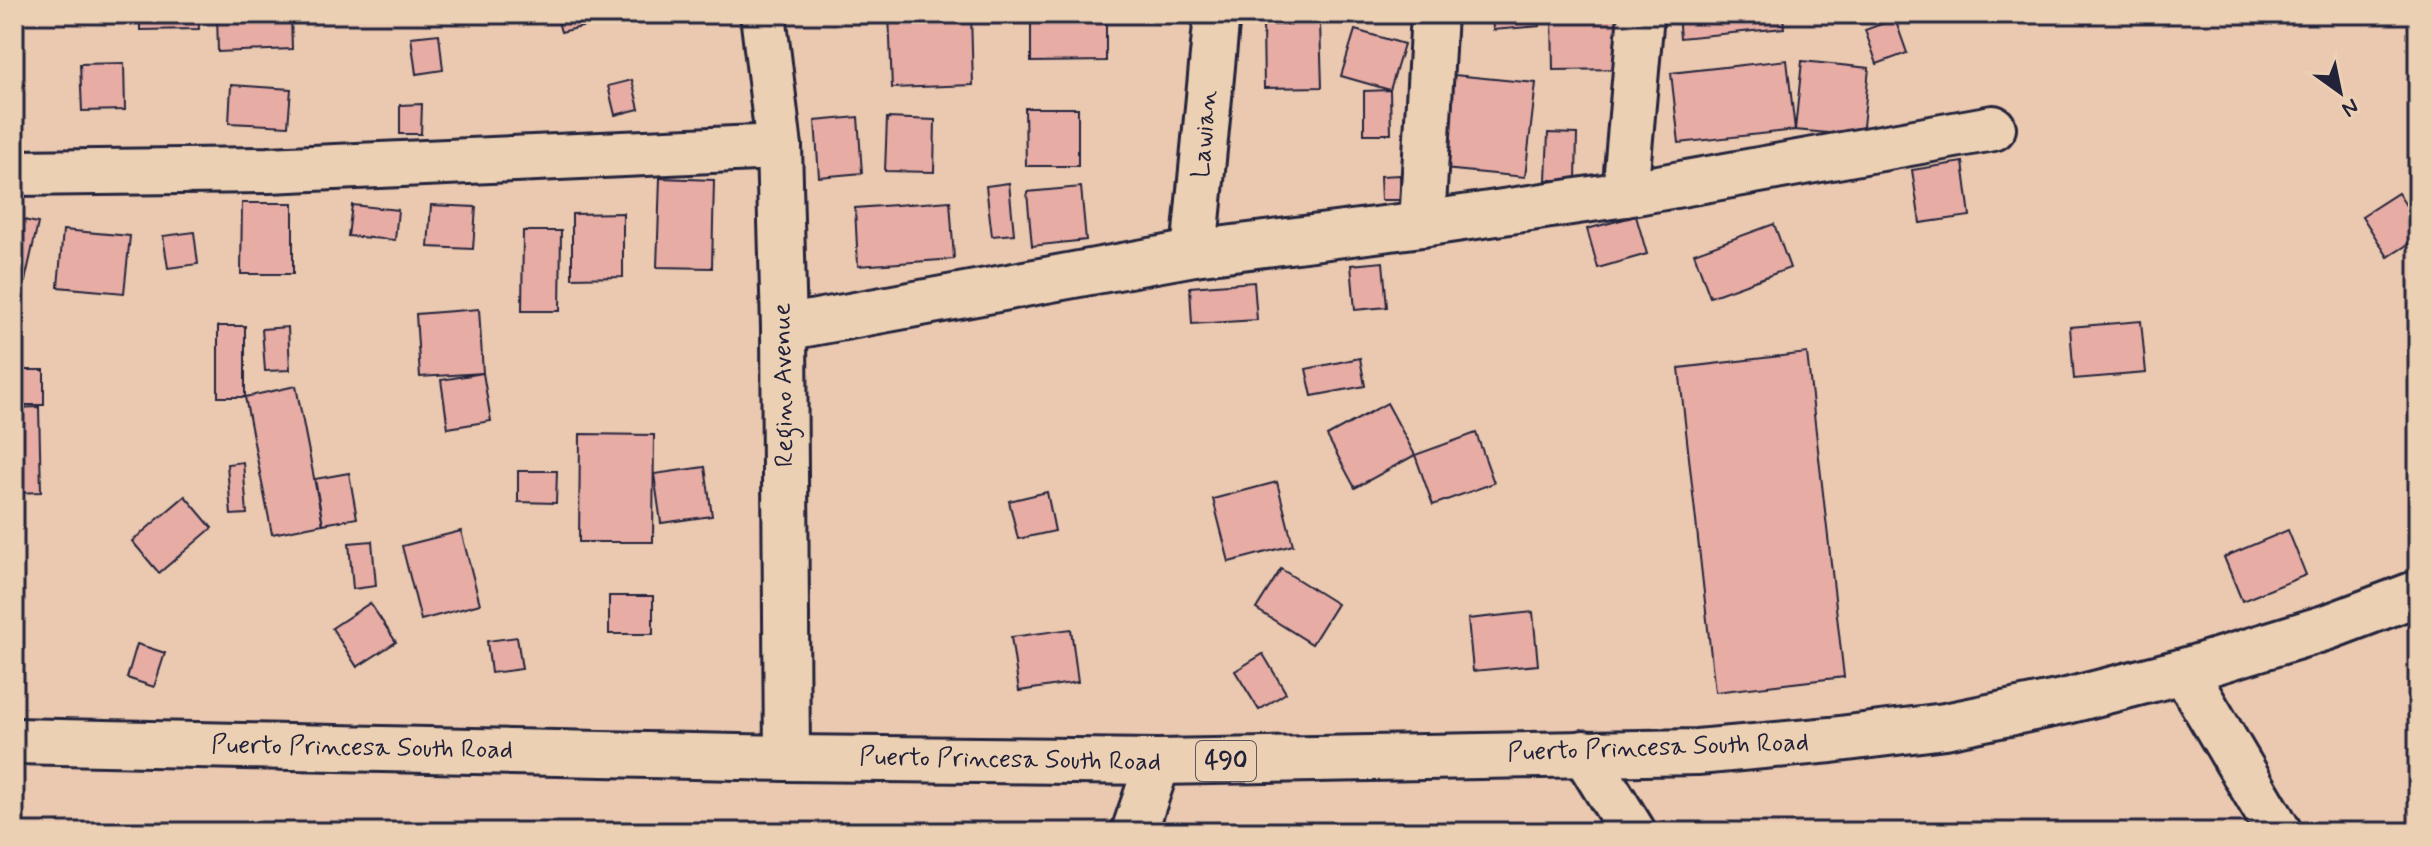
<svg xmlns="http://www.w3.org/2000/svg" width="2432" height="846" font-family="Mynerve,sans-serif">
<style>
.building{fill:#e7ada5;stroke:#22223b;stroke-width:2}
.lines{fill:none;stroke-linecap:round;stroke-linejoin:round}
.minor-casing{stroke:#22223b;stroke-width:50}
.major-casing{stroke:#22223b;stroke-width:50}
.minor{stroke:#ecd0b3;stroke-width:44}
.major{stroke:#ecd0b3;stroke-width:44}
.labels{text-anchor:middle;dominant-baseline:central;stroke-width:6;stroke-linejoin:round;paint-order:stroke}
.shield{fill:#ecd0b3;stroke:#5f565f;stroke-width:2}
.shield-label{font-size:24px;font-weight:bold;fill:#22223b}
.street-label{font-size:26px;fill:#22223b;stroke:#ecd0b3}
</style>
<rect width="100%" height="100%" fill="#ebc9b0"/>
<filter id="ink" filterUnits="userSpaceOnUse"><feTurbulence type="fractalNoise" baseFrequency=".0125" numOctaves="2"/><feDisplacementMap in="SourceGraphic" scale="16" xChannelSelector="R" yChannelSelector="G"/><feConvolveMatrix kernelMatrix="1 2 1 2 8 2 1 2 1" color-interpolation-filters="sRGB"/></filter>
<g filter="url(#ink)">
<g class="building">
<polygon points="140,14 198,14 199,29 140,30"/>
<polygon points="217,14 291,14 292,49 218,52"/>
<polygon points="556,14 587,14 590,25 561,32"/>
<polygon points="657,14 716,14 658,21"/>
<polygon points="889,14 971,14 973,85 892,88"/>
<polygon points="1031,14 1106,14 1106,61 1031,62"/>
<polygon points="1492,14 1539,14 1540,26 1493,30"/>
<polygon points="1552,14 1625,14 1626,69 1553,70"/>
<polygon points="1678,14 1783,14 1784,28 1680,38"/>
<polygon points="1895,19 1907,53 1877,64 1865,30"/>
<polygon points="1320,23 1322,87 1264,88 1263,25"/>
<polygon points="1355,30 1404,44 1390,90 1341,76"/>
<polygon points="439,34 443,70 416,74 411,37"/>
<polygon points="1787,60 1795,130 1679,143 1671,73"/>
<polygon points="1802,61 1869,68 1862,136 1795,130"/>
<polygon points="124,63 125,110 82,111 80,64"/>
<polygon points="1454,75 1536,83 1525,177 1444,169"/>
<polygon points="632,80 639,109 615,115 608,86"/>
<polygon points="231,85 291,89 288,126 229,123"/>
<polygon points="1390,90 1391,134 1364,134 1364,91"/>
<polygon points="422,104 421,134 400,134 400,105"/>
<polygon points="1025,108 1078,108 1078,166 1026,166"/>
<polygon points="858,117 862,173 819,177 815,121"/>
<polygon points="887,118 935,120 934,172 885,171"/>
<polygon points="1548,133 1577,134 1576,180 1546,180"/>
<polygon points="1963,162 1970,216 1920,223 1912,170"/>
<polygon points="1400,175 1401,200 1381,200 1380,176"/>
<polygon points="660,178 714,180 712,268 657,267"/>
<polygon points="1009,183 1014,234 992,236 986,186"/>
<polygon points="1081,187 1086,240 1032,246 1027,192"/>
<polygon points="2398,193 2418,224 2418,238 2388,257 2362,216"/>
<polygon points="950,201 954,259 858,266 855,208"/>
<polygon points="242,203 293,203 293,274 241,274"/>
<polygon points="352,205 398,210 395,240 348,236"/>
<polygon points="431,205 476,207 473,249 428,247"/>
<polygon points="623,213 623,277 572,278 572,214"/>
<polygon points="1636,216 1647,254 1598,268 1587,229"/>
<polygon points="14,218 38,223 25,281 14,278"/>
<polygon points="1774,224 1790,268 1710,297 1694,253"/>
<polygon points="63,230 130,236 124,293 58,287"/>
<polygon points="523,231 561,231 560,311 522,311"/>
<polygon points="194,232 198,264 168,268 163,236"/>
<polygon points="1383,262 1387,307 1355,310 1351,265"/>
<polygon points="1254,282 1257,320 1192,324 1190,287"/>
<rect x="14" y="285" width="7" height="50"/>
<polygon points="479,309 483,373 420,377 416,314"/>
<polygon points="2141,321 2146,373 2074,379 2070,327"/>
<rect x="218" y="326" width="27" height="71"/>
<polygon points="288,327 290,370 265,371 262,329"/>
<polygon points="1807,353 1844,677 1715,692 1679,368"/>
<polygon points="1360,358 1365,386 1312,396 1306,369"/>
<rect x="14" y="370" width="30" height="35"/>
<polygon points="483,373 491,421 448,428 441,380"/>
<polygon points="296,386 323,524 272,534 245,397"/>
<polygon points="1387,403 1415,455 1355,488 1327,436"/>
<polygon points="39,407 41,492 14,493 14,408"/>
<polygon points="1476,433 1494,483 1433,505 1415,455"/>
<polygon points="580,434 654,435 653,542 579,542"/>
<polygon points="243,462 247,514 231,515 227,464"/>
<polygon points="705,467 712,516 661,523 654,474"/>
<polygon points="518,471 557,471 556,503 518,502"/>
<polygon points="349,473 357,518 323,524 315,479"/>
<polygon points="1277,482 1293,545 1229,562 1213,499"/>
<polygon points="1047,492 1055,531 1018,539 1009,501"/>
<polygon points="185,496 212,528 159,573 132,541"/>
<polygon points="2288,530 2306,575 2242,601 2224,557"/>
<polygon points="461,531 480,604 421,620 402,546"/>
<polygon points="372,541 376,586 353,589 349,543"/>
<polygon points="1281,569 1337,604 1312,644 1256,609"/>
<rect x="609" y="596" width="44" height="38"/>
<polygon points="370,603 396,642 357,667 332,628"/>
<polygon points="1533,612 1538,665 1473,671 1468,619"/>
<polygon points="1071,629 1078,682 1019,691 1011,637"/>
<polygon points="517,637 522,669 491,673 487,641"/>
<polygon points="137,644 165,653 154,687 127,678"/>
<polygon points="1263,654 1286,693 1259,710 1235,671"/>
</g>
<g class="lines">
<g class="minor-casing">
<g id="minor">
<polyline points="763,14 779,147 784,328 787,758"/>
<polyline points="14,173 268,170 779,147"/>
<polyline points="1625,194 1993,128"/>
<polyline points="1422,224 1434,14"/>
<polyline points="1194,253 1217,14"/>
<polyline points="784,328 1194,253 1422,224 1625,194 1641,14"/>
<polyline points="2184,671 2279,832"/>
<polyline points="1584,753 1633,832"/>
<polyline points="1134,832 1158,762"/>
</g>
</g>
<g class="major-casing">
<polyline id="major" points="14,741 787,758 1158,762 1697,752 1831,740 1945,726 2067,701 2184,671 2328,627 2418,593"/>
</g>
<use href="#minor" class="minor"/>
<use href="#major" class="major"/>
</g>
</g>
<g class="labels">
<rect class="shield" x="1196" y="741" width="60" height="40" rx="6"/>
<g class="shield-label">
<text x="1226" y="761">490</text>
</g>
<g class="street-label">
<text transform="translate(1205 134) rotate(-85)">Lawian</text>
<text transform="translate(784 385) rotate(-91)">Regino Avenue</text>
<text transform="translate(362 748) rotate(1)">Puerto Princesa South Road</text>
<text transform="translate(1658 748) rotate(-2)">Puerto Princesa South Road</text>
<text transform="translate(1010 760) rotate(1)">Puerto Princesa South Road</text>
</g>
</g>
<rect width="2432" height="846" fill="none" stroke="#ecd0b3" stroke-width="48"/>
<rect x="24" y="24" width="2384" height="798" fill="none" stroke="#22223b" stroke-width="3" filter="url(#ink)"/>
<g transform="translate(2340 92) rotate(147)" stroke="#ecd0b3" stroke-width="6" paint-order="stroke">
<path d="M0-6L14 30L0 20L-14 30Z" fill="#22223b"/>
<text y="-12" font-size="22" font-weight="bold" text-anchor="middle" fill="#22223b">N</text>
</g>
</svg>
